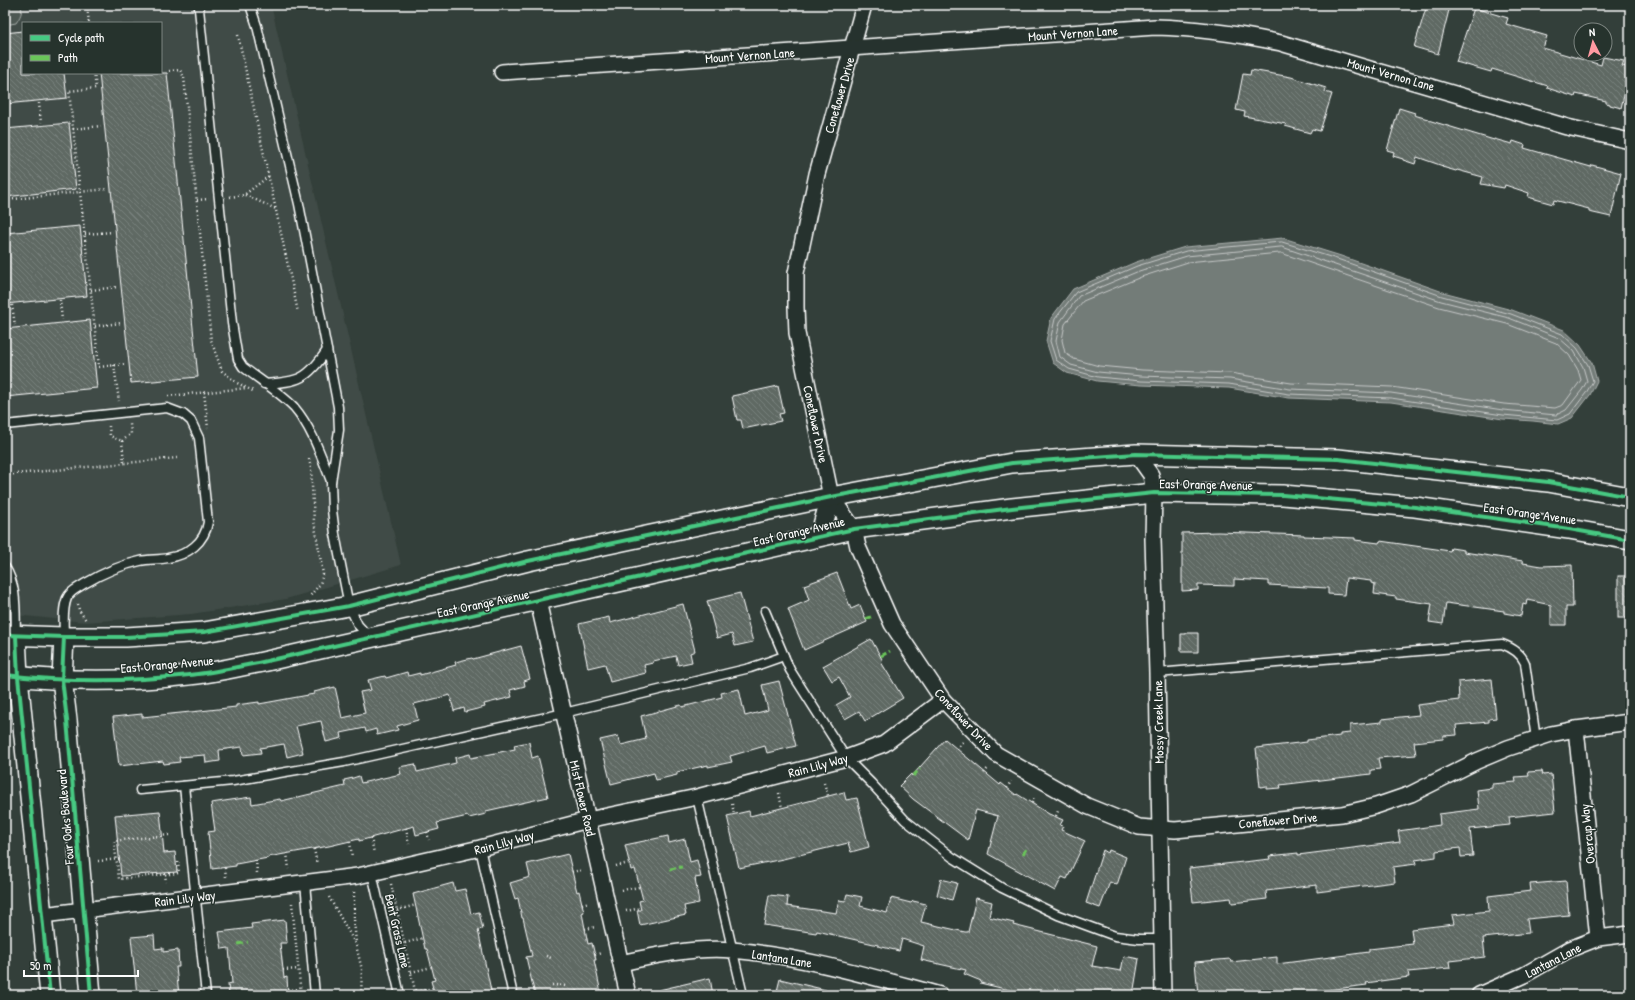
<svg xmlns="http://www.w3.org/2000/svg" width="1635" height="1000" font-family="'Patrick Hand',sans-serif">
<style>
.built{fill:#404c47;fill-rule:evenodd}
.green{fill:#4d5853;stroke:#a6aca9}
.water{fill:#737b78;stroke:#abb0ae}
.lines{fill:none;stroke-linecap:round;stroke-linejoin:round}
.shore{stroke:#c7cac9;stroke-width:1}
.building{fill:url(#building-back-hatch);stroke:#fff}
.service-casing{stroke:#fff;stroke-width:11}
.minor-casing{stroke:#fff;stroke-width:18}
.tertiary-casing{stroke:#fff;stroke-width:22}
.path{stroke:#fff;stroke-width:2.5;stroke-dasharray:1 3;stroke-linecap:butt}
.service{stroke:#26332d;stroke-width:8}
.minor{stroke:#26332d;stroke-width:15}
.tertiary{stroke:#26332d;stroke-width:19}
.quiet{stroke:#6ac65a;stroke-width:3;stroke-dasharray:6 3;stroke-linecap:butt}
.cycleway-casing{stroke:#26332d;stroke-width:6}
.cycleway{stroke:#46c982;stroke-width:4}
.labels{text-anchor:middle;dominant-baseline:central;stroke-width:3;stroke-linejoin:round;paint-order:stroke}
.street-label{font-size:13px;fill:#fff;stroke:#26332d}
</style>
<defs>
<pattern id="building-back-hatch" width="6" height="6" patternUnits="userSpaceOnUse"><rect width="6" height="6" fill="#5f6964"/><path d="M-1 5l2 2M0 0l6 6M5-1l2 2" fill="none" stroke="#77807b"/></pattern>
</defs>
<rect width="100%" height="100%" fill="#333f3a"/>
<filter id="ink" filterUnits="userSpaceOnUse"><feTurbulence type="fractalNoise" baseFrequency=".025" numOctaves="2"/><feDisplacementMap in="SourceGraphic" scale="8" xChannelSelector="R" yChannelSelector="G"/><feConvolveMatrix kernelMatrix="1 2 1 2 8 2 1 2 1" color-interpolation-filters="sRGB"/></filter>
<g filter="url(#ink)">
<path class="built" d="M5,5H271L401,565L286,599L191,614L85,622L5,614ZM23,23H161V73H23Z"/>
<path class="green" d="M5,5H21C23,12 20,17 16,23L5,25Z"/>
<polygon class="water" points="1283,238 1341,256 1443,292 1512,310 1564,330 1580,345 1592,363 1597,381 1590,395 1572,418 1558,424 1533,421 1503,419 1391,402 1289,398 1229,388 1141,385 1097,381 1067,373 1053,363 1046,341 1051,318 1073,289 1136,262 1185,247"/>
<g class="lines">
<g class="shore">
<polygon points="1282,242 1340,260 1442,296 1511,314 1562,334 1577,348 1588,365 1593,381 1586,393 1570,414 1557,420 1503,415 1391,398 1289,394 1229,384 1141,381 1098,377 1069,369 1056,360 1050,341 1055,319 1076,292 1137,266 1186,251"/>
<polygon points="1282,247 1441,301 1509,318 1559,338 1574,351 1583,367 1587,381 1582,390 1566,410 1556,415 1503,410 1391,393 1290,389 1230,379 1141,376 1098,372 1071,365 1060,357 1056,341 1060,322 1079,296 1139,271 1187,256"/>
<polygon points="1281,253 1439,307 1507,324 1556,343 1569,355 1578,370 1581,380 1563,405 1555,408 1504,404 1392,387 1291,383 1230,373 1142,370 1099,366 1074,359 1065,353 1062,340 1065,324 1083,301 1141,277 1188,262"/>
</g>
</g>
<g class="building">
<polygon points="1427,5 1449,10 1438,54 1414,47"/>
<polygon points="1474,8 1508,18 1506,24 1547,36 1543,48 1601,65 1603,57 1624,61 1622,66 1630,67 1630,71 1621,108 1610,105 1610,104 1606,103 1606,101 1576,94 1575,97 1547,88 1548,86 1492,69 1491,72 1456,62"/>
<polygon points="23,31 23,73 64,73 67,98 5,104 5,33"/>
<polygon points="1251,70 1291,77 1326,88 1325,92 1332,94 1320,131 1312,129 1310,133 1285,126 1286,124 1244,116 1245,112 1236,110 1243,74 1250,75"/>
<polygon points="99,73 167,73 198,377 131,383"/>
<polygon points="1399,108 1415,113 1414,115 1428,119 1428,120 1494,140 1494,139 1512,144 1513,141 1525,145 1524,148 1591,167 1592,165 1621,173 1611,217 1589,212 1589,209 1554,200 1553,204 1528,197 1529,193 1505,185 1504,188 1481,184 1483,177 1457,170 1456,171 1442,167 1443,166 1417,157 1415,164 1403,160 1403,159 1393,156 1394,152 1387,150"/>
<polygon points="69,123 76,189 5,197 5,129"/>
<polygon points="80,226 87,296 5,304 5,233"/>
<polygon points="90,320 97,388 5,397 5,329"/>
<polygon points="778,386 784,413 779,414 781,421 743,429 741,420 737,420 732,396"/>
<polygon points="1218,532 1304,535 1304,536 1355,538 1355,540 1379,543 1380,541 1450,551 1451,548 1464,550 1464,552 1523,561 1523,563 1542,566 1572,565 1573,607 1566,607 1566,625 1551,625 1551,605 1527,600 1526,605 1523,604 1521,616 1504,613 1504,611 1446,603 1443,624 1429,622 1432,604 1396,599 1396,597 1374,594 1375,584 1371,583 1371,581 1346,578 1344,595 1328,594 1328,588 1268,585 1268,581 1234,579 1234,586 1198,585 1198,590 1182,591 1182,533"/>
<polygon points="837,573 851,609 860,605 867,622 804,650 788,609 809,600 804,585"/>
<rect x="1618" y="576" width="12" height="42"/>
<polygon points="740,593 753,642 735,646 732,634 717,638 707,601"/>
<polygon points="683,604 695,651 690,653 692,662 678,665 676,656 653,661 653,663 644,665 646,673 610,682 605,664 588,668 579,624 609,617 610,623"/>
<polygon points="1186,633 1198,633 1198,652 1181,652 1181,634 1186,634"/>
<polygon points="871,639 883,661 881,662 903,698 865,721 859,711 845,719 836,705 850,697 839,677 832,681 823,666"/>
<polygon points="521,646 530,679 524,681 525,686 510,690 512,697 484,704 485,707 465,712 464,708 454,711 450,695 414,704 418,720 397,726 398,730 377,735 376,729 366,732 365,728 341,733 342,738 326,742 321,721 296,726 303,753 287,757 284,744 260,748 261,753 243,755 242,747 219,750 220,761 206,763 205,755 179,757 180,762 164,764 163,761 119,766 113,717 142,714 142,717 200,711 236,707 236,705 259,702 259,704 314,694 314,692 335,687 342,718 365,713 360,692 371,690 368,680 385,676 386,678 407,672 408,676 420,673 420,675 456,665 455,662 472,658 473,659"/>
<polygon points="1492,679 1496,718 1489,719 1489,722 1456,725 1457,735 1443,736 1443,739 1414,742 1416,755 1378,758 1380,769 1371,770 1371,774 1280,785 1281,788 1267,789 1267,786 1260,787 1256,748 1307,742 1307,740 1340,736 1340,734 1350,733 1350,725 1382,722 1382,719 1419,715 1417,705 1459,700 1458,682"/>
<polygon points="779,681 796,746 767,753 765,746 730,756 732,762 708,767 708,765 677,772 677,775 656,780 654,773 611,784 600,740 618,736 621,745 646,739 641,716 681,705 682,707 722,697 721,693 739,689 745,716 768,710 762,685"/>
<polygon points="945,739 1000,785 1001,783 1016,795 1017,794 1049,814 1063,820 1060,825 1063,826 1061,830 1085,841 1067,879 1062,877 1055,891 988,854 998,816 976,810 968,840 913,799 899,786 911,774 912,776"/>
<polygon points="529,742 532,758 538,756 548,797 486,811 486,814 469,818 468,816 437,823 439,829 416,835 414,826 359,841 359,839 329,846 268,857 268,858 236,864 236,866 212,869 208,832 215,831 211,803 251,797 252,804 280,799 281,801 345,786 344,780 353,778 359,776 361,783 401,774 399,767 415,764 417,772 456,763 455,758 470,754 471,758 515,749 514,745"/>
<polygon points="1542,771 1543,775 1551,774 1555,812 1509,817 1510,825 1470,829 1473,856 1461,857 1460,848 1436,851 1436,857 1415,860 1416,864 1393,867 1395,882 1317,892 1317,885 1266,891 1267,899 1232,903 1231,898 1193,902 1189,868 1270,859 1269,856 1298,853 1298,855 1400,842 1398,831 1440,825 1439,814 1479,809 1477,790 1492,788 1492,784 1516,782 1515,777 1529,776 1528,772"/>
<polygon points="844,792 846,800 857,798 869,847 851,852 848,843 783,859 739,868 727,816 749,811 750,816"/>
<polygon points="160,811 164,853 175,852 177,872 121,876 115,815"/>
<polygon points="668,836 669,843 685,839 690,862 697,860 701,877 695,878 699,903 684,906 686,915 640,925 637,910 641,910 639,901 643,900 635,869 631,870 625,845"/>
<polygon points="1103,850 1108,853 1109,850 1126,857 1117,885 1110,882 1100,908 1086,903"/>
<polygon points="568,854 577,892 579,891 584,912 582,913 588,944 592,943 596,960 594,960 601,993 590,995 578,995 577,991 557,995 535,995 526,957 532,956 523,918 522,918 518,898 515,899 510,883 530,877 527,864"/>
<polygon points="941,879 957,883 952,900 937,895"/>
<polygon points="1566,881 1569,915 1527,919 1529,933 1483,938 1485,957 1449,961 1450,968 1408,972 1409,977 1366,983 1367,985 1287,995 1198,995 1195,962 1230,959 1231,962 1277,957 1277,964 1369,952 1369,949 1413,944 1411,929 1454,924 1452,915 1489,911 1488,896 1531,891 1530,884"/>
<polygon points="453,883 455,891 465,889 471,914 479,912 483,929 478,930 492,995 435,995 431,981 435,980 427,949 425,949 413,894"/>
<polygon points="847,894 862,897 860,906 887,913 891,898 911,903 913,901 926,904 921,922 965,932 968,932 976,898 992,902 989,917 1014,923 1013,925 1097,946 1092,966 1121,971 1124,956 1139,959 1133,995 1030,995 980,983 981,981 964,974 966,970 921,960 924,946 902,939 899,951 878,946 878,945 817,931 816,933 764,925 769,895 788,897 787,906 836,913 839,900 845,901"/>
<polygon points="285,920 287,943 280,943 284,978 287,977 288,995 229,995 228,984 232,983 229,948 222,949 219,932 252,928 251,924"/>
<polygon points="154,935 155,949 163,948 163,952 178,950 179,967 176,967 179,995 137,995 131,937"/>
<polygon points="710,978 713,995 659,995 659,990"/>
<polygon points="780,979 826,990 825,995 776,995"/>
</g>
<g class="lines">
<g class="service-casing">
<g id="service">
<path d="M200,5L199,9L232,323L238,359L243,367C260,380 279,392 294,407C312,428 321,456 331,481"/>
<polyline points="250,5 257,26 299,204 338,407 339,430 331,482 332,510 335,534 349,606 358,625 370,638"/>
<path d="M264,384C299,382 308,379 327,350"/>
<path d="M5,425L167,408L183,414L191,421L199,438L208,522C205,542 188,555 168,558C159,560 149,559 140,561C121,565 101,574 84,584C78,588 70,591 67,598C62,610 64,625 64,637"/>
<path d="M5,567C18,587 15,613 16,636"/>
<polyline points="765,611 790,670 846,758 871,783 905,820 952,857 1002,888 1058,915 1115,936 1139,939 1161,939"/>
<path d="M1157,673L1502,644C1513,648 1521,653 1525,663L1536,739"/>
<polyline points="184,786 206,995"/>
<polyline points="140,790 233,781 344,762 564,713 725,674 750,668 784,656"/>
<polyline points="697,797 743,995"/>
<polyline points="480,848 513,995"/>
<polyline points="372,873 400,995"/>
<polyline points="305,883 315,995"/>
</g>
</g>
<g class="minor-casing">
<g id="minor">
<polyline points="864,5 817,174 796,273 796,307 797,333 831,497 854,529 858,547 892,624 943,700 996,754 1087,806 1139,827 1175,830 1342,814 1376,806 1411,794 1477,761 1508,748 1551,734 1576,729 1630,722"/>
<path d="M502,72L1155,27C1198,28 1239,34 1281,43L1567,127L1630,141"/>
<polyline points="1136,454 1151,475 1154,493 1153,539 1157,673 1163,995"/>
<polyline points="538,601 628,995"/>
<polyline points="1576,729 1598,938"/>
<polyline points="43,915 358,876 480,848 588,820 697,797 846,758 884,744 943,700"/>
<path d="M621,963C657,955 695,947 732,950C803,956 872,977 940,995"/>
<polyline points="1479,995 1524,975 1570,949 1598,938 1630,934"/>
</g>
</g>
<g class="tertiary-casing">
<g id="tertiary">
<polyline points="814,538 821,532 831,497"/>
<polyline points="5,635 64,637 126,637 204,632 349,606 528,561 831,497 1012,463 1136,454 1338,459 1548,482 1630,497"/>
<polyline points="16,636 18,677 50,995"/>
<polyline points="64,637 62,679 67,720 91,995"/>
<path d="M5,675C65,682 129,682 189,675C212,673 235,667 258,663L854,529L1012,508L1154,493L1283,495L1415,507L1569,529L1630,540"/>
</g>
</g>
<g class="path">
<polyline points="87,5 89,23"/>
<polyline points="238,35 298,312"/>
<polyline points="169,71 180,70 184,77 211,340 222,371 237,383 255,392"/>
<polyline points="94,73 96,88 69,91 99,367 125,364"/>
<polyline points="39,103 41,123"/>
<polyline points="73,129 101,126"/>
<polyline points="245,195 276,209"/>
<polyline points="230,197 244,195 269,176"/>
<polyline points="5,200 107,189"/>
<polyline points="197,200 209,199"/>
<polyline points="85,234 113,232"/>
<polyline points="91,290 118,287"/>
<polyline points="60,300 62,320"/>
<polyline points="12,305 15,325"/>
<polyline points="95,326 121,323"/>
<polyline points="114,365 119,401"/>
<polyline points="204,392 208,428"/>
<polyline points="168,396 247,388"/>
<polyline points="109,426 110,436 122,441"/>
<polyline points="122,441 131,434 130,424"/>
<polyline points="122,441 124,463"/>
<polyline points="309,459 311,468 314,521 323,574 320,584 310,596"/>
<polyline points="5,475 177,458"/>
<polyline points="78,604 79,610 86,620"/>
<polyline points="957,749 963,742"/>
<polyline points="984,773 989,767"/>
<polyline points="824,783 828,796"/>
<polyline points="1007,788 1011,781"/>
<polyline points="779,793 782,808"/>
<polyline points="1032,803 1035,797"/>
<polyline points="732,804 734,814"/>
<polyline points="1056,816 1058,811"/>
<polyline points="406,828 409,844"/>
<polyline points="427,832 429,840"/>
<polyline points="169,835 114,841 119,879 179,873 178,861"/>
<polyline points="371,838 374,853"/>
<polyline points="350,842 352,857"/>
<polyline points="314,849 317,864"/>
<polyline points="287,853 289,869"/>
<polyline points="256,860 257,873"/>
<polyline points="98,861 120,859"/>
<polyline points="616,866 629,863"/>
<polyline points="225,868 226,877"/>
<polyline points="572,872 581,870"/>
<polyline points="165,874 166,882"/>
<polyline points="391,884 416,995"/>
<polyline points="622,890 639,887"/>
<polyline points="354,892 354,919 356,943"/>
<polyline points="329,897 356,945 362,970 361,995"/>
<polyline points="292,903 301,995"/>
<polyline points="582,904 589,902"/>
<polyline points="397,910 416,905"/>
<polyline points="626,911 641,908"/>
<polyline points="585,929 595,927"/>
<polyline points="405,943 423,938"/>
<polyline points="595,955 601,953"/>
<polyline points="546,956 551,958"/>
<polyline points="283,970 298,969"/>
<polyline points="411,972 432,967"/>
<polyline points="552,985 566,986"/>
<polyline points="288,990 300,989"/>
<polyline points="601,991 609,989"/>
<polyline points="416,992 433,988"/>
</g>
<use href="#service" class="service"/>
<use href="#minor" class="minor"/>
<use href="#tertiary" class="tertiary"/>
<g class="quiet">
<polyline points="866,619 871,617"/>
<polyline points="881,656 890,651"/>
<polyline points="913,776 920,769"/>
<polyline points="1023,854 1026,849"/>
<polyline points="670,869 682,867"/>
<polyline points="238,944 248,942"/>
</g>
<g class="cycleway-casing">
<g id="cycleway">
<polyline points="5,635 64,637 126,637 204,632 349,606 528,561 831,497 1012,463 1136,454 1338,459 1548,482 1630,497"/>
<polyline points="16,636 18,677 50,995"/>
<polyline points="64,637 62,679 67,720 91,995"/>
<path d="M5,675C65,682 129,682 189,675C212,673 235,667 258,663L854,529L1012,508L1154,493L1283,495L1415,507L1569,529L1630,540"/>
</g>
</g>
<use href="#cycleway" class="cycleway"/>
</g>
</g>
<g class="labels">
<g class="street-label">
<text transform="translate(1073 33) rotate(-4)">Mount Vernon Lane</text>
<text transform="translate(750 55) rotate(-4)">Mount Vernon Lane</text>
<text transform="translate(1391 74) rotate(16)">Mount Vernon Lane</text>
<text transform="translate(839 95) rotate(-74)">Coneflower Drive</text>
<text transform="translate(816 424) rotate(78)">Coneflower Drive</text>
<text transform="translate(1206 484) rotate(1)">East Orange Avenue</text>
<text transform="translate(1530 513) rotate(8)">East Orange Avenue</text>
<text transform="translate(799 531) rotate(-13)">East Orange Avenue</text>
<text transform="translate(483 603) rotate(-12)">East Orange Avenue</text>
<text transform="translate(167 664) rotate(-5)">East Orange Avenue</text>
<text transform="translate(964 719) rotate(47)">Coneflower Drive</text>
<text transform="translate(1158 722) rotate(-91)">Mossy Creek Lane</text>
<text transform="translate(818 765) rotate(-15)">Rain Lily Way</text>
<text transform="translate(583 798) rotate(77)">Mist Flower Road</text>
<text transform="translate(65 817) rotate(-95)">Four Oaks Boulevard</text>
<text transform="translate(1278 820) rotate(-5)">Coneflower Drive</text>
<text transform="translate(1587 834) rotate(-96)">Overcup Way</text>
<text transform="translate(504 842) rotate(-15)">Rain Lily Way</text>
<text transform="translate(185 898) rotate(-7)">Rain Lily Way</text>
<text transform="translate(398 931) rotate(77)">Bent Grass Lane</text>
<text transform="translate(782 958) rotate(9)">Lantana Lane</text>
<text transform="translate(1553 960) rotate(-27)">Lantana Lane</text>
</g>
</g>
<rect width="1635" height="1000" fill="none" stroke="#26332d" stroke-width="20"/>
<rect x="10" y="10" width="1615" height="980" fill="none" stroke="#fff" stroke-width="1.5" filter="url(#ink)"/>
<rect x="22" y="22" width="140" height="52" fill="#26332d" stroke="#7d8581"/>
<rect x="30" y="35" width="20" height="6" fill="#46c982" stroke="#7d8581"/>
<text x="58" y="42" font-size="12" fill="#ffffff">Cycle path</text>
<rect x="30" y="55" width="20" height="6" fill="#6ac65a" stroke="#7d8581"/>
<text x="58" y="62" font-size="12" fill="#ffffff">Path</text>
<g transform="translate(1593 42) rotate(354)"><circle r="19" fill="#26332d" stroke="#7d8581"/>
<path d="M0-3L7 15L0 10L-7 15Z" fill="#ff9aa2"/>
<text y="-6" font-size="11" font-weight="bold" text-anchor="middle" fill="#ffffff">N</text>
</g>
<path d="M24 970v6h114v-6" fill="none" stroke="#ffffff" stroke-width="2"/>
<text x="30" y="970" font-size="12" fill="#ffffff" stroke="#26332d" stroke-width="3" paint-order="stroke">50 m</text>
</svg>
